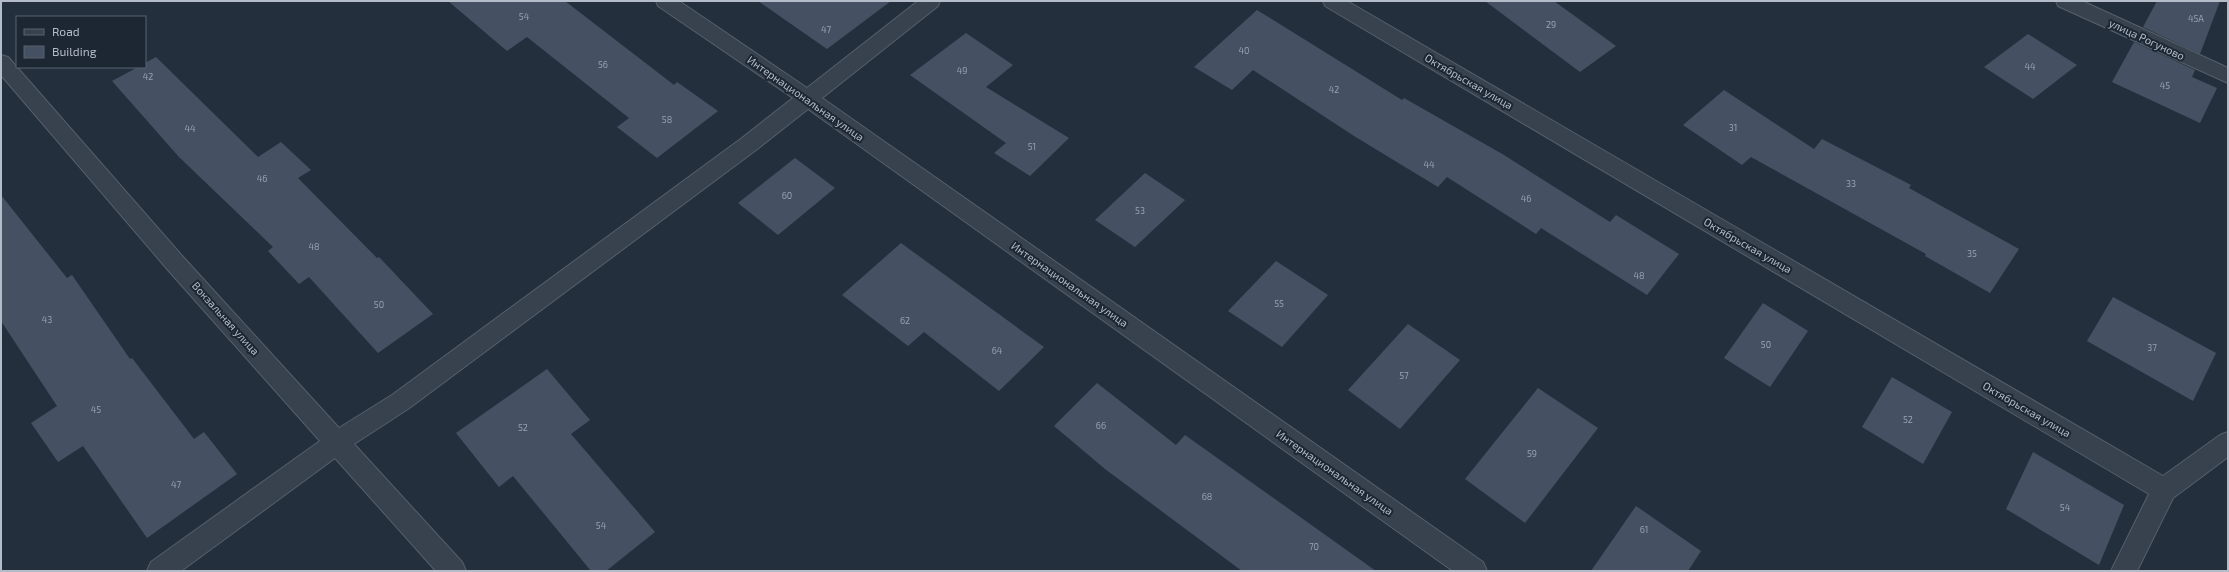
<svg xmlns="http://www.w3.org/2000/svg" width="2229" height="572" font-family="'Exo 2',sans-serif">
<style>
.building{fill:#455162}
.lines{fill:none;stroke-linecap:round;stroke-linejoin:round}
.minor-casing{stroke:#565f6c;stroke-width:2}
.minor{fill:#38414e;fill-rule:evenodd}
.labels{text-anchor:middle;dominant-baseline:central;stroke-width:4;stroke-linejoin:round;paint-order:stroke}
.number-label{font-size:9px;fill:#98a1af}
.street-label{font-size:11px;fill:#b4bcc9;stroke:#1d2633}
</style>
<rect width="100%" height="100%" fill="#242f3e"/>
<g class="building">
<polygon points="448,1 565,1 674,85 677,82 718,111 657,158 617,127 629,118 527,37 507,51"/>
<polygon points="758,1 891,1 827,49"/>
<polygon points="1485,1 1554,1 1616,46 1580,72"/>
<polygon points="2157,1 2220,1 2200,54 2143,27"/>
<polygon points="1257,10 1402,100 1404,98 1504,155 1610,222 1616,215 1679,254 1647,295 1541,228 1536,234 1447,177 1438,187 1354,136 1253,70 1232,90 1194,67"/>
<polygon points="966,33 1013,65 986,87 1069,138 1030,176 994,153 1006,143 910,75"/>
<polygon points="2028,34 2077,65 2033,99 1984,67"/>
<polygon points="2134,42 2195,70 2192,77 2217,88 2200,123 2112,82"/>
<polygon points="156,57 258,157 281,142 311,170 298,178 377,258 379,257 433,314 378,353 309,277 299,284 268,251 273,247 179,157 112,81 138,67 145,67 145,63"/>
<polygon points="1724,90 1814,149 1822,139 1911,185 1909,188 2019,249 1990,293 1925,256 1926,254 1751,157 1742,165 1683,125"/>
<polygon points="795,158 835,188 778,235 738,203"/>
<polygon points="1145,173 1185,200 1135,247 1095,220"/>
<polygon points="1,195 67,278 72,275 130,359 132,358 194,439 204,432 237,474 147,538 83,446 58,462 31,423 57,406 1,321"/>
<polygon points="901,243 1044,347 999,391 924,332 908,346 842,295"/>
<polygon points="1276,261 1328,295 1282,347 1228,311"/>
<polygon points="2113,297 2216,353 2193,401 2087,341"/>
<polygon points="1763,303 1808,331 1770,387 1724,358"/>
<polygon points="1408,324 1460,360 1400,429 1348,390"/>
<polygon points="547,369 590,420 571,434 655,532 606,571 591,571 513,476 499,487 456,433"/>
<polygon points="1892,377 1952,412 1923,464 1862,427"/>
<polygon points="1097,383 1176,445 1185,435 1376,571 1242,571 1105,469 1054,426"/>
<polygon points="1538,388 1598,428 1525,523 1465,479"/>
<polygon points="2033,452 2124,505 2099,565 2006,509"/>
<polygon points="1636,506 1701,551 1688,571 1591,571"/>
</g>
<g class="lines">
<g class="minor-casing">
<g id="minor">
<polygon points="656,1 679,1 807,88 918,1 940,1 938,6 822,98 1483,562 1487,571 1453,571 808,109 756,150 408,409 354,444 462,562 466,571 436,571 335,458 181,571 147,571 151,562 320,441 168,270 1,75 1,55 8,57 184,258 339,428 392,395 742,138 793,98 658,6"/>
<polygon points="1323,1 1347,1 2163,476 2220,435 2228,432 2228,457 2173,498 2137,571 2111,571 2149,494 1325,6"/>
<polygon points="2056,1 2082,1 2228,68 2228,83 2058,6"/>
</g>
</g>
<use href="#minor" class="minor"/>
</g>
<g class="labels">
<g class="number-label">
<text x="524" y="16">54</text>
<text x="2196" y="18">45А</text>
<text x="1551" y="24">29</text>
<text x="826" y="29">47</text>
<text x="1244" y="50">40</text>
<text x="603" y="64">56</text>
<text x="2030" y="66">44</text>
<text x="962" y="70">49</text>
<text x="148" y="76">42</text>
<text x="2165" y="85">45</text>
<text x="1334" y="89">42</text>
<text x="667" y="119">58</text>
<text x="1733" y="127">31</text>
<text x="190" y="128">44</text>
<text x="1032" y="146">51</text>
<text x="1429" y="164">44</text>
<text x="262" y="178">46</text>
<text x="1851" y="183">33</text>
<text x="787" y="195">60</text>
<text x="1526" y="198">46</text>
<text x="1140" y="210">53</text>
<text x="314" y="246">48</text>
<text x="1972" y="253">35</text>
<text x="1639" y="275">48</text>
<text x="1279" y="303">55</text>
<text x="379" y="304">50</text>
<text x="47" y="319">43</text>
<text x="905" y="320">62</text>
<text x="1766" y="344">50</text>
<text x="2152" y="347">37</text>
<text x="997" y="350">64</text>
<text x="1404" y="375">57</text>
<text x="96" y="409">45</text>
<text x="1908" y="419">52</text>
<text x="1101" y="425">66</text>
<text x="523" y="427">52</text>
<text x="1532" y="453">59</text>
<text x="176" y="484">47</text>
<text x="1207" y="496">68</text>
<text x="2065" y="507">54</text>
<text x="601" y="525">54</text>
<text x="1644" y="529">61</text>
<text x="1314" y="546">70</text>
</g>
<g class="street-label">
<text transform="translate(2147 39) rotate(25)">улица Рогуново</text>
<text transform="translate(1469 81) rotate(30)">Октябрьская улица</text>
<text transform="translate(806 98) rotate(35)">Интернациональная улица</text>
<text transform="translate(1748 245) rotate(30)">Октябрьская улица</text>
<text transform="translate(1070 284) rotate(35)">Интернациональная улица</text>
<text transform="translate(226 318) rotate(48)">Вокзальная улица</text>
<text transform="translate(2027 409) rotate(30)">Октябрьская улица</text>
<text transform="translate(1335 472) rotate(35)">Интернациональная улица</text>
</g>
</g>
<rect width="2229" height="572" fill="none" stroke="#b4bcc9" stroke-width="4"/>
<rect x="16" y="16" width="130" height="52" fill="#1d2633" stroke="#59626f"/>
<rect x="24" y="29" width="20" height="6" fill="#38414e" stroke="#59626f"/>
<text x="52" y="36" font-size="12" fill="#b4bcc9">Road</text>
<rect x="24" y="46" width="20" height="12" fill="#455162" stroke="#59626f"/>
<text x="52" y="56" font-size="12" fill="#b4bcc9">Building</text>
</svg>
